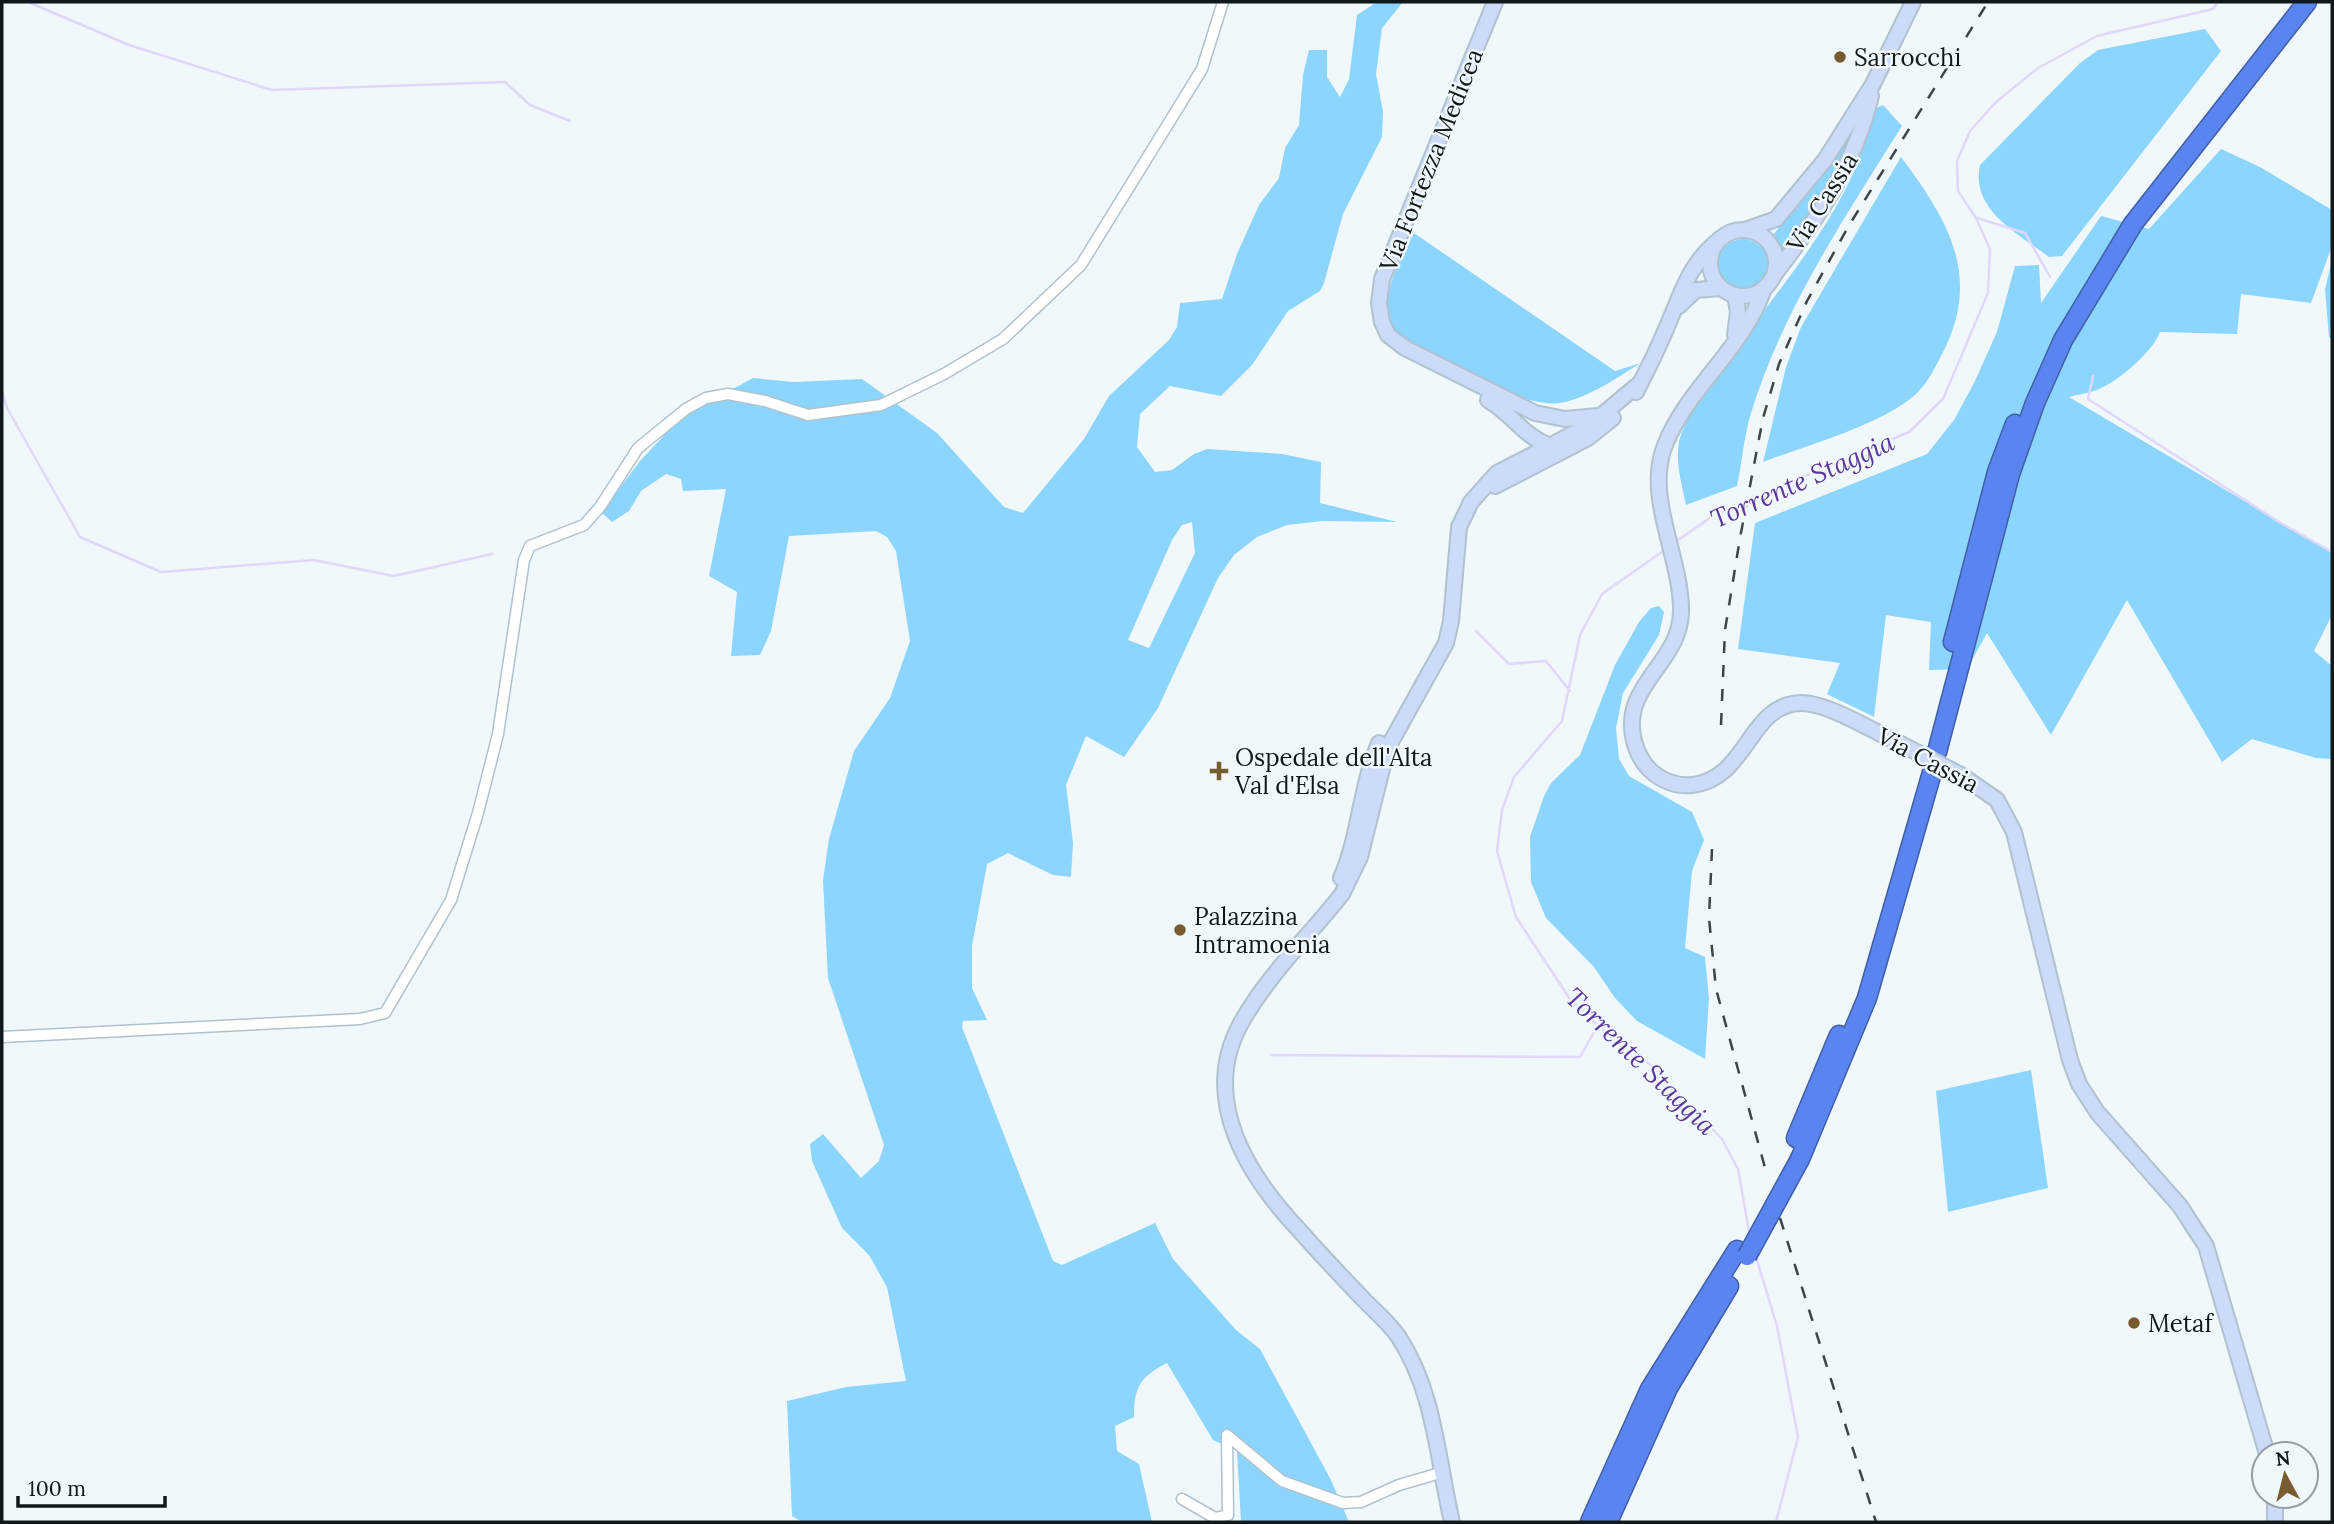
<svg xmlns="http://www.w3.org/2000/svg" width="2334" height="1524" font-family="Lora,serif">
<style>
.green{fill:#8bd5ff;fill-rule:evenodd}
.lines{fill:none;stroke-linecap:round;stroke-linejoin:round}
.stream{stroke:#e0d8fb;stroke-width:2.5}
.street-casing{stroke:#b0c2cd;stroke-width:13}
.secondary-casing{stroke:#b0c2cd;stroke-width:18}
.highway-casing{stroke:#405fa5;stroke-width:21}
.street{stroke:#fff;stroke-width:10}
.secondary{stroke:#cedafa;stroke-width:14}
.highway{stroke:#5a85f0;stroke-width:18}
.rail{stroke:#3e4548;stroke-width:2.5;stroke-dasharray:12 12;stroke-linecap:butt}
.secondary-bridge-casing{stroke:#b0c2cd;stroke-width:18;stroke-linecap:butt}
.highway-bridge-casing{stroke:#405fa5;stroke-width:21;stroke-linecap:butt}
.secondary-bridge{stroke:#cedafa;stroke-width:14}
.highway-bridge{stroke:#5a85f0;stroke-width:18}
.poi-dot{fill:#775c2f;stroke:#f0f8fc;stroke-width:2.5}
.labels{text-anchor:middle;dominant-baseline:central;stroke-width:5;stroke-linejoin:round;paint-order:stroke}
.poi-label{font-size:24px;fill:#11181b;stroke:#f0f8fc;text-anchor:start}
.street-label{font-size:24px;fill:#11181b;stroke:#f0f8fc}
.water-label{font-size:26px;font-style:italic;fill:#5b3799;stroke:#f0f8fc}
</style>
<rect width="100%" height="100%" fill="#f0f8fc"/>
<g class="green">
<path d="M1377,2H1403L1382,28L1376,74L1383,112L1382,137L1343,214L1324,283L1320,291L1288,311L1252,365L1221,396L1170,386L1140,414L1137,447L1155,472L1172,470L1194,454L1207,449L1282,454L1321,462L1320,503L1397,522L1323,521L1287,525L1257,537L1234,555L1218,578L1158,708L1124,757L1086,736L1066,785L1073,843L1071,877L1053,875L1008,853L987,864L972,946V988L987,1020L963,1021L962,1027L1053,1261L1062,1265L1155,1223L1173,1259L1236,1330L1260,1349L1331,1480L1349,1522H1241L1237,1450L1213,1440L1167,1363C1140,1377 1134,1387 1134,1417L1115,1426L1117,1451L1139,1464L1152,1522H802L792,1516L787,1401L846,1387L906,1381L887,1287L869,1255L842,1228L812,1161L810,1144L823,1134L861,1178L879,1161L884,1145L828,978L823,880L829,839L854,751L890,698L910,641L896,551L887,537L876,531L789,536L771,631L760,655L731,656L737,592L709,576L726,489L683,491L681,479L666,474L641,491L629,511L612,522L601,512L641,460L680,418L753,378L794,382L862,379L937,433L1004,507L1023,513L1084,439L1109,396L1169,340L1177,327L1180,303L1222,299L1237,254L1259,205L1279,178L1285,148L1299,125L1303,75L1309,50H1327V77L1340,97L1349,79L1357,15ZM1192,522L1195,553L1149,648L1128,640L1172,540L1182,525Z"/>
<path d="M2205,29L2221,51L2062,256L2049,257C2019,234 1970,210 1980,165L2080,63L2098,50Z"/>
<path d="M1883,105L1902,126C1845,217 1783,309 1751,413C1744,436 1742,462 1737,486L1686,505C1682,485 1675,462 1679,442C1685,415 1708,387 1724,364C1773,295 1864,195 1871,110Z"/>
<polygon points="1853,125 1857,125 1835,179 1783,254 1772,236 1819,179"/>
<path d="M2221,149L2260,167L2332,210V246L2311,303L2241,294L2237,334L2160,332C2154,350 2120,380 2101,388C2092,393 2079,394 2069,397L2332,553V615L2314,651L2332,666V759L2316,758L2252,739L2222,762L2127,600L2051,735L1987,633L1967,669L1929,670L1931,622L1886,615L1874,717L1827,694L1840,663L1738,649L1755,523L1927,454L1954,420L1974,383L1997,332L2015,266L2039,265L2041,303L2101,216L2149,229Z"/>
<path d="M1901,157C1949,221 1983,278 1941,356C1932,374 1923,391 1906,402C1867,429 1808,445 1763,462L1786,367L1801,327Z"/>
<path d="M1414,233L1615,371L1641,363C1616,378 1589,398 1560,403C1526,409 1403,355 1391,323C1379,293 1401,258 1414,233Z"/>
<circle cx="1743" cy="264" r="25"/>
<polygon points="2332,260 2332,340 2329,337 2325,289"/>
<polygon points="1659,606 1664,612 1659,635 1623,693 1616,728 1619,759 1629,776 1692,812 1704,840 1692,871 1685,948 1705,957 1709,999 1705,1059 1637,1021 1615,998 1594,967 1546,918 1531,882 1530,837 1544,796 1551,783 1580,755 1615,665 1639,622 1651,608"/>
<polygon points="2031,1070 2048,1188 1948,1212 1936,1091"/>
</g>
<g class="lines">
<g class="stream">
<polyline points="28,2 129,45 272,90 505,82 530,105 570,121"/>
<polyline points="1977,218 2025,233 2050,277"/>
<polyline points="2093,376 2088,399 2279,522 2332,552"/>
<polyline points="2,391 7,408 80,537 161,572 314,560 394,576 492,554"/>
<polyline points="1674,543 1714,515 1909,432 1943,399 1988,293 1990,249 1976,218 1958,191 1957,161 1970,131 1996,102 2038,68 2097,36 2213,9 2218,2"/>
<polyline points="1666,549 1602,594 1580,635 1562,721 1514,777 1502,810 1497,851 1516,917 1570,999 1598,1026 1652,1066 1722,1139 1738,1169 1750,1237"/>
<polyline points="1476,631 1509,664 1546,661 1570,691"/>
<polyline points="1271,1055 1580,1057 1597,1027"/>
<polyline points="1756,1257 1777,1326 1798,1437 1776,1522"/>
</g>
<g class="street-casing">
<g id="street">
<polyline points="2,1037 360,1019 385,1013 451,900 478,813 498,734 524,560 530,546 584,525 600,507 638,448 686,409 706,398 728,394 765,401 808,415 881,405 944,374 1003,339 1081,265 1202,69 1223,2"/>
<polyline points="1182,1499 1215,1518 1228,1515 1227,1435 1282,1481 1343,1503 1361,1502 1399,1485 1440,1473"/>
</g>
</g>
<g class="secondary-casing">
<g id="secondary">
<polyline points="1495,2 1382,279 1379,303 1382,322 1388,335 1405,348 1535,413 1565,419 1598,416"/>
<polyline points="1745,230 1776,219 1825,160 1873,84 1913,2"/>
<circle cx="1743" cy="263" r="33"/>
<path d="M1774,275C1818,218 1854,167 1871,96"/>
<path d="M1764,288C1745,347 1688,387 1665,445C1644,497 1682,558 1681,612C1680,664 1620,685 1634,741C1637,752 1641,761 1649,769C1660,780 1676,787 1692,785C1748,779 1748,704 1801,703C1829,703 1872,731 1899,743"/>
<polyline points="1735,295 1738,312 1735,335"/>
<polyline points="1679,306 1696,290 1721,288"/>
<path d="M1636,392C1648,369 1659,346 1669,322C1683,289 1690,263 1720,239"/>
<path d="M1488,400C1516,417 1520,434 1552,447"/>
<polyline points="1495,486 1588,438 1613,418"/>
<polyline points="1961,775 1997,800 2014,832 2070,1060 2079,1084 2097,1112 2180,1206 2206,1246 2267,1454"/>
<path d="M1341,878C1360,835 1360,787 1379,743"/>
<polyline points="2275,1496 2275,1522"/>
<path d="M1452,1522C1437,1458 1435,1392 1398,1336C1389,1323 1376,1312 1365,1301C1343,1278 1321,1255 1300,1231C1248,1176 1199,1099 1241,1023C1268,975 1309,936 1342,894L1360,857L1387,749L1446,643L1451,621L1459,527L1471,502L1497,473L1590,425L1639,384"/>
</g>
</g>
<g class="highway-casing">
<g id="highway">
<polyline points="1953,642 1997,472 2015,424"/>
<polyline points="1937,752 2010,474 2035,403 2063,340 2133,224 2307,2"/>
<polyline points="1796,1138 1839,1035"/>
<polyline points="1800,1159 1867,998 1933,769"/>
<polyline points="1590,1522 1650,1389 1737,1250"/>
<polyline points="1608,1522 1668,1388 1729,1286"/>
</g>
</g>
<use href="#street" class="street"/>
<use href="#secondary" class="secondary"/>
<use href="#highway" class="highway"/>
<g class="rail">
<polyline points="1721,725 1725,630 1740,538 1763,418 1779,364 1807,301 1848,227 1988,2"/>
<polyline points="1712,849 1709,918 1716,989 1767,1175"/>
<polyline points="1780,1218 1876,1522"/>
</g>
<g class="secondary-bridge-casing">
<polyline id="secondary-bridge" points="1899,743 1961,775"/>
</g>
<g class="highway-bridge-casing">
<polyline id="highway-bridge" points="1747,1256 1800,1159"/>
</g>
<use href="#secondary-bridge" class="secondary-bridge"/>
<use href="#highway-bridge" class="highway-bridge"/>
</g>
<g class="poi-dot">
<circle cx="1840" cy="57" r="7"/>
<path d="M1215.5 760.5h7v7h7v7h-7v7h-7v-7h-7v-7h7z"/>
<circle cx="1180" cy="930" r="7"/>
<circle cx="2134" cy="1323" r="7"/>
</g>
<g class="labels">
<g class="poi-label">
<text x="1854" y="57">Sarrocchi</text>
<text x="1235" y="757">Ospedale dell'Alta<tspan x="1235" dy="28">Val d'Elsa</tspan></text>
<text x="1194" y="916">Palazzina<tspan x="1194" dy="28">Intramoenia</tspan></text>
<text x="2148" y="1323">Metaf</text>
</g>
<g class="street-label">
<text transform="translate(1431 160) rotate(-68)">Via Fortezza Medicea</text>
<text transform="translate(1822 202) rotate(-58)">Via Cassia</text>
<text transform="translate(1928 760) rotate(28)">Via Cassia</text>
</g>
<g class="water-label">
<text transform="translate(1802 480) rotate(-24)">Torrente Staggia</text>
<text transform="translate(1641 1061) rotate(44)">Torrente Staggia</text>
</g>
</g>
<rect width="2334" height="1524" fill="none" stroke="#11181b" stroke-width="7"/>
<g transform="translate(2285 1475) rotate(353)"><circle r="33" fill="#f0f8fc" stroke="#979ea2" stroke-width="2"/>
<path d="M0-5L12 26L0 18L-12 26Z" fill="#775c2f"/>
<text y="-10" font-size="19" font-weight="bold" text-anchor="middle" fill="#11181b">N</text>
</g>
<path d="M18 1496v10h147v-10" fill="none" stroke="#11181b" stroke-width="3.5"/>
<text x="28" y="1496" font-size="21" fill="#11181b" stroke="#f0f8fc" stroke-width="5" paint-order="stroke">100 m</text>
</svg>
